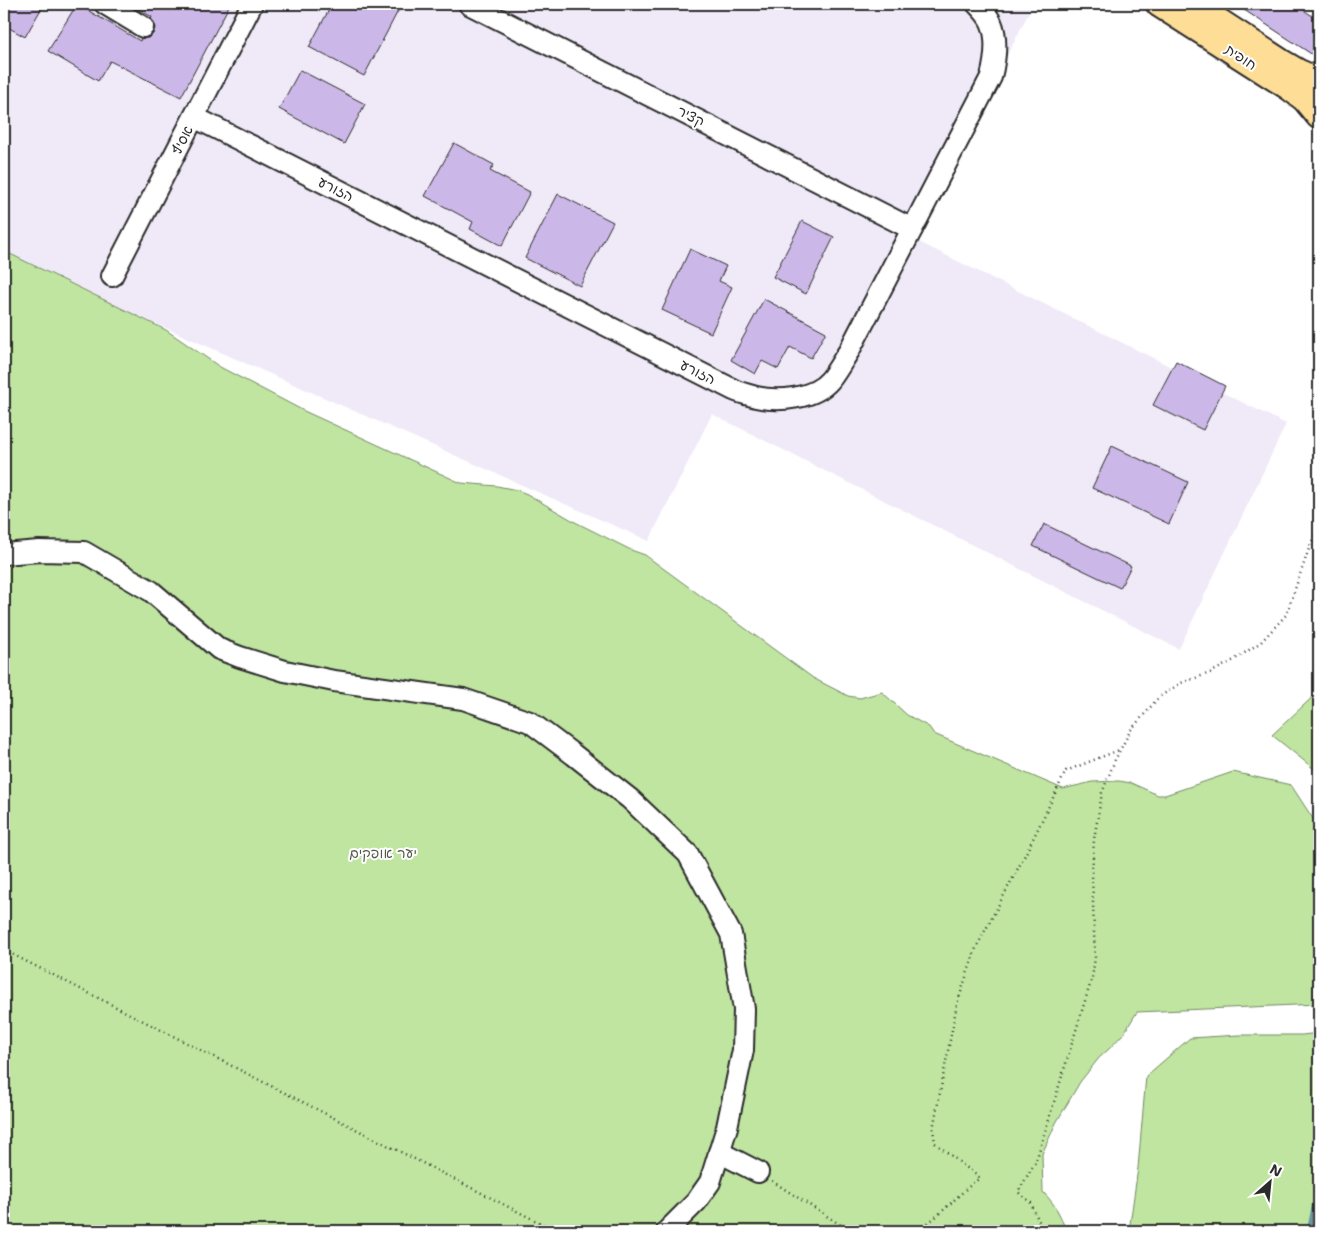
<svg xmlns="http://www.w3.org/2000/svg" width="1323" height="1235" font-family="'Shantell Sans','Playpen Sans Hebrew',sans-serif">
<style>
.built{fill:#f0eaf8}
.green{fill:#bfe5a0;stroke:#758866}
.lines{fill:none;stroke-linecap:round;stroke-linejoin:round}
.stream{stroke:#6896a1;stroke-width:4.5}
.building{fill:#ccb8e8;stroke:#2b2b2b}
.minor-casing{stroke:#2b2b2b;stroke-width:24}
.major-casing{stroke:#2b2b2b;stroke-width:29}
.path{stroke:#2b2b2b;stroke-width:2.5;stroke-dasharray:1 4;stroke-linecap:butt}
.minor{stroke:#fff;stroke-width:20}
.major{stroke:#fedd96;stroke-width:25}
.labels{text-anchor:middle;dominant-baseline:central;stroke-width:4;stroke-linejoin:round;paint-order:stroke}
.street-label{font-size:14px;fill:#2b2b2b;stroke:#fff}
.park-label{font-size:14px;fill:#505a48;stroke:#fff}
</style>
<rect width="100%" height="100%" fill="#fff"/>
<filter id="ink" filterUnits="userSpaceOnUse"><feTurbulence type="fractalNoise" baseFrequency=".02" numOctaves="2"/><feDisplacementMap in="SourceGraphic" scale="10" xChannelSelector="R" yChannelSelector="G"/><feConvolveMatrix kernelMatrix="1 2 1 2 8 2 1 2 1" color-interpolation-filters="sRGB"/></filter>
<g filter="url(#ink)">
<polygon class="built" points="4,4 1033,4 915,240 1286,424 1179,649 712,414 649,541 125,310 4,251"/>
<g class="green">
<path d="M4,251L166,330L220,367L304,411L461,483L497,486L517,490L527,494L577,523L631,550L645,555L813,678L848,696L860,698L882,692L907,715L929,727L934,734L1063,789L1092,782L1119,781L1131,783L1158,795H1165L1233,772L1291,785L1319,828V1004L1137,1012L1124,1033L1109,1049L1099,1058L1080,1082L1056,1123L1042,1154L1043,1192C1053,1202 1063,1217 1065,1231H4Z"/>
<polygon points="1319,691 1319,773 1272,735"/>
<polygon points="1319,1033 1319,1231 1129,1231 1138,1168 1146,1076 1190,1038 1239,1035 1302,1035"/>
</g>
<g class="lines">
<polyline class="stream" points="1309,1231 1319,1182"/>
</g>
<g class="building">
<polygon points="4,4 44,4 25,37 4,25"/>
<polygon points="77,4 140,41 141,38 148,38 153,34 155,28 154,22 151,19 152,17 129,4 230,4 181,97 110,61 98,81 48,51"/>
<polygon points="332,4 390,4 399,9 364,76 309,47"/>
<polygon points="1235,4 1294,4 1319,20 1319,59"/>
<polygon points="300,70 365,104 344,144 279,109"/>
<polygon points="454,143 494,165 490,171 530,192 502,246 470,229 473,222 425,196"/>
<polygon points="558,194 613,222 580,286 525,258"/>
<polygon points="802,221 834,237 806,294 773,277"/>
<polygon points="690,249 726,266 719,281 732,287 711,333 662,310"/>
<polygon points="764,299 826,332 811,358 790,347 778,369 762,361 755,374 731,360"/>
<polygon points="1176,361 1225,386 1203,430 1153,405"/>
<polygon points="1112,446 1188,482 1169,524 1092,488"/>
<polygon points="1044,524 1131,566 1120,588 1033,546"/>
</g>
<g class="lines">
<g class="minor-casing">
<g id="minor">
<polyline points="105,4 143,27"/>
<polyline points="469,4 912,229"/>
<path d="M194,117L734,390C741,393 749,395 756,397C779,402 814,399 830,380C837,371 843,360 849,351L991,77C995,61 998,38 991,22C988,16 982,9 977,4"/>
<polyline points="112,276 252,4"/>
<polyline points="4,554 39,551 84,552 151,591 219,649 240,657 285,671 334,681 463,699 530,722 574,755 630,799 688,854 731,934 744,1009 743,1050 727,1127 710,1182 696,1202 667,1231"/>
<polyline points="719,1152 758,1172"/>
</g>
</g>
<g class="major-casing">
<g id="major">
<polyline points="1159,4 1289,87 1305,99 1319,116"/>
<polyline points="1192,4 1281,62 1298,72 1319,81"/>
</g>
</g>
<g class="path">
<polyline points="4,950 556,1231"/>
<polyline points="772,1181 850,1231"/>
<path d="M915,1231C940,1218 957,1194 980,1178L935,1143L933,1129L957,1004L976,948L1025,855L1066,771L1119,750"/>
<polyline points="1042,1231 1041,1226 1031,1203 1018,1192 1036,1161 1092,978 1095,958 1092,874 1094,839 1102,793 1115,760 1130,731 1159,697 1181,683 1210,673 1234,660 1261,642 1286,615 1311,543 1319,528"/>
</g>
<use href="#minor" class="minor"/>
<use href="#major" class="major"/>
</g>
</g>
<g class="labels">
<g class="street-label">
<text transform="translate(1241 57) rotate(33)">חופית</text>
<text transform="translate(691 116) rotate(27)">קציר</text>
<text transform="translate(182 140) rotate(-63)">אסיף</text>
<text transform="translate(336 189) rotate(27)">הזורע</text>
<text transform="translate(698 372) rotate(27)">הזורע</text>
</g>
<g class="park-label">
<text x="383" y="853">יער אופקים</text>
</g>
</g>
<rect width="1323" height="1235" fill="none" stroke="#fff" stroke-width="20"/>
<rect x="10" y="10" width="1303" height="1215" fill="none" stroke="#2b2b2b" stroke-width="2" filter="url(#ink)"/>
<g transform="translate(1270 1182) rotate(27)" stroke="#ffffff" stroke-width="4" paint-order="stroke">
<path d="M0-4L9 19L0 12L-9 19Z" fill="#2b2b2b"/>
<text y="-8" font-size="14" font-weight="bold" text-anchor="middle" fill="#2b2b2b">N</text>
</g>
</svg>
